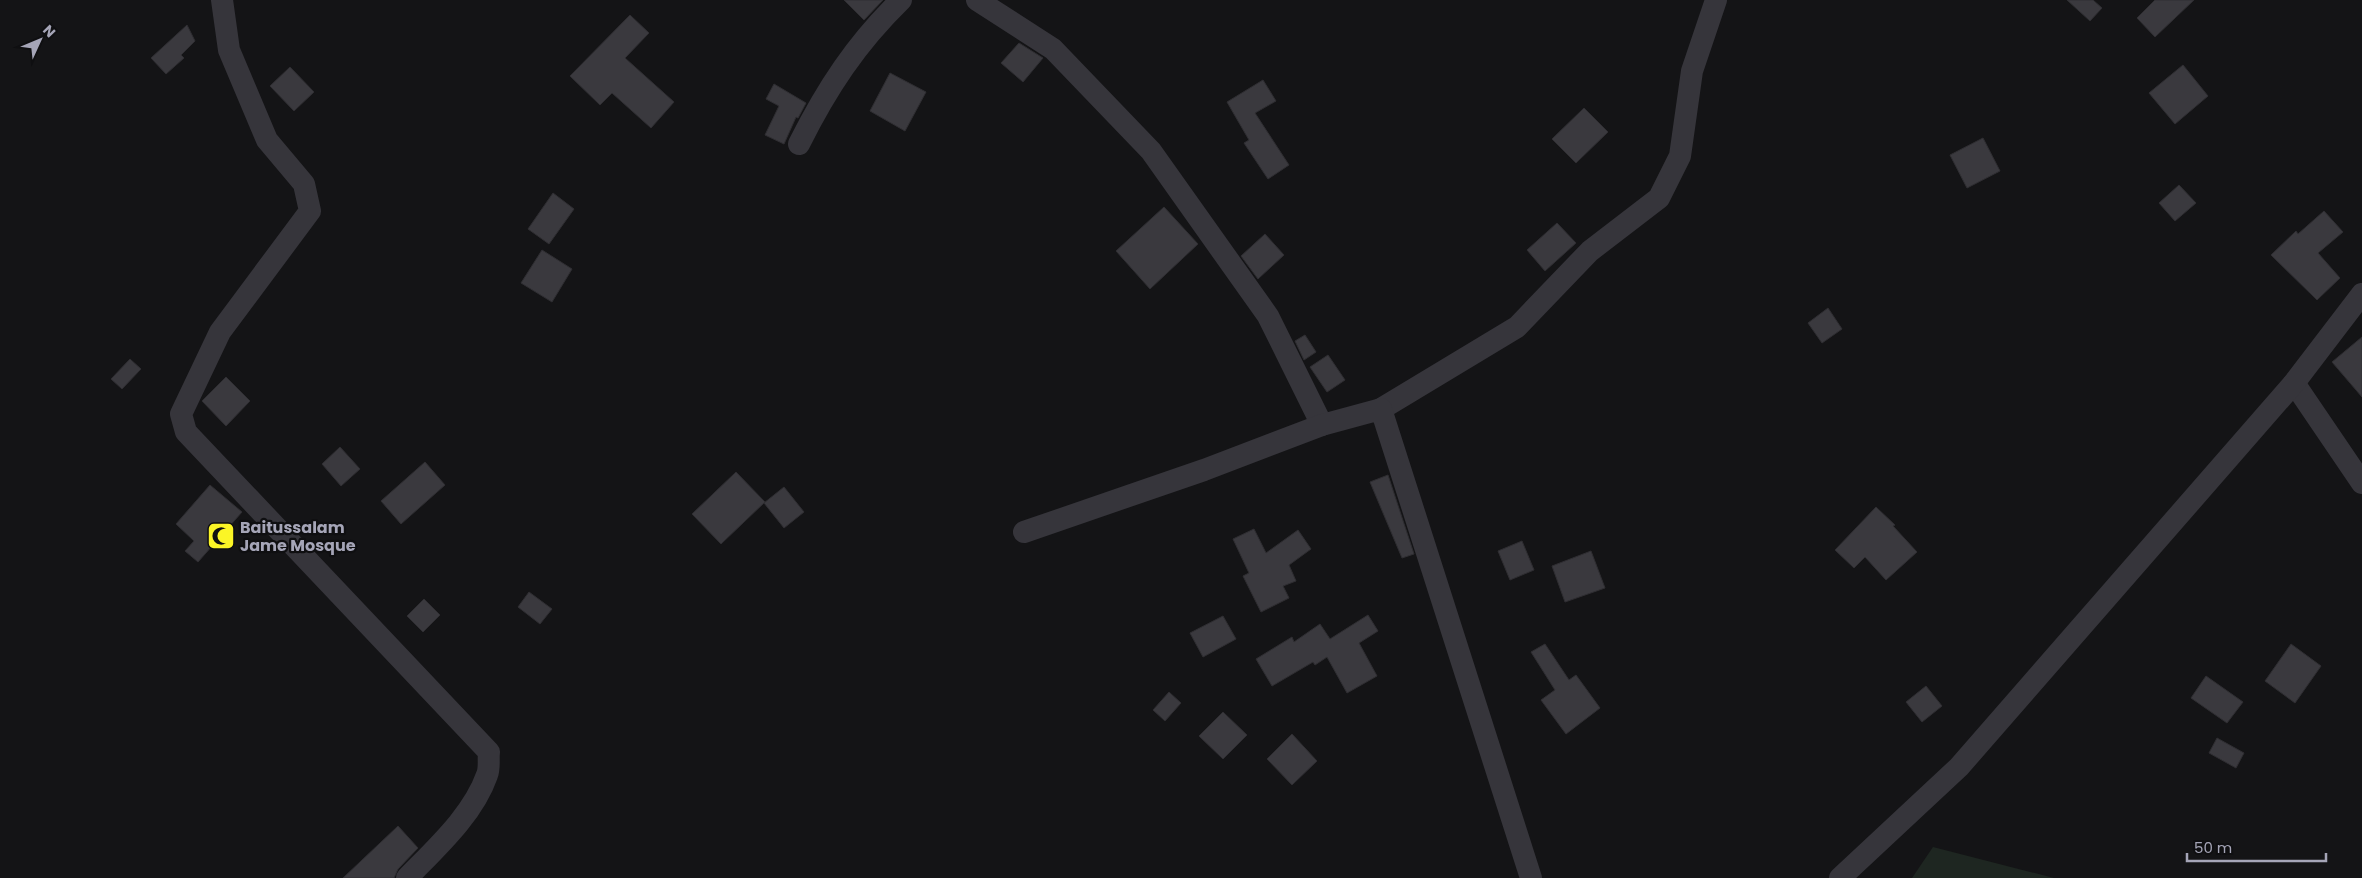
<svg xmlns="http://www.w3.org/2000/svg" width="2362" height="878" font-family="Poppins,sans-serif">
<style>
.green{fill:#1e2621}
.building{fill:#3a393e;stroke:#2f2e32}
.lines{fill:none;stroke-linecap:round;stroke-linejoin:round}
.minor{stroke:#36353b;stroke-width:22}
.labels{text-anchor:middle;dominant-baseline:central;stroke-width:4.5;stroke-linejoin:round;paint-order:stroke}
.poi-label{font-size:16px;font-weight:bold;fill:#a5a5b7;stroke:#0f0f11;text-anchor:start}
</style>
<rect width="100%" height="100%" fill="#141416"/>
<polygon class="green" points="1933,847 2054,878 1912,878"/>
<g class="building">
<polygon points="844,0 883,0 864,20"/>
<polygon points="2067,0 2093,0 2102,8 2090,21"/>
<polygon points="2155,0 2194,0 2155,37 2137,18"/>
<polygon points="630,15 649,33 625,58 674,102 651,128 612,93 600,105 570,76"/>
<polygon points="187,25 195,41 181,55 184,58 166,74 151,58"/>
<polygon points="1019,43 1043,58 1023,82 1001,63"/>
<polygon points="2183,65 2208,96 2175,124 2149,93"/>
<polygon points="290,67 314,92 294,111 270,86"/>
<polygon points="890,73 926,92 905,131 870,111"/>
<polygon points="1263,80 1276,101 1255,113 1289,165 1268,179 1244,143 1249,140 1227,102"/>
<polygon points="774,84 806,103 798,118 796,117 784,144 765,135 779,106 766,99"/>
<polygon points="1584,108 1608,132 1576,163 1552,139"/>
<polygon points="1983,138 2000,171 1967,188 1950,155"/>
<polygon points="2179,185 2196,203 2175,221 2159,203"/>
<polygon points="553,193 574,209 549,244 528,229"/>
<polygon points="1164,207 1198,244 1150,289 1116,251"/>
<polygon points="2324,211 2343,232 2318,253 2340,278 2317,300 2271,255 2296,231 2298,234"/>
<polygon points="1557,223 1576,243 1545,271 1527,250"/>
<polygon points="1265,234 1284,255 1258,279 1241,256"/>
<polygon points="542,250 572,269 552,302 521,283"/>
<polygon points="1828,308 1842,329 1822,343 1808,323"/>
<polygon points="1305,335 1316,352 1304,360 1295,341"/>
<polygon points="2362,337 2362,397 2332,362"/>
<polygon points="1328,355 1345,380 1327,392 1310,367"/>
<polygon points="130,359 141,369 122,389 111,379"/>
<polygon points="226,377 250,401 226,426 202,401"/>
<polygon points="340,447 360,469 341,486 322,464"/>
<polygon points="425,462 445,485 401,524 381,501"/>
<polygon points="736,472 765,502 721,544 692,514"/>
<polygon points="1388,475 1414,554 1402,558 1370,482"/>
<polygon points="210,485 242,512 198,562 185,551 194,541 176,524"/>
<polygon points="784,487 804,512 784,528 764,503"/>
<polygon points="1876,507 1895,525 1893,526 1917,552 1886,580 1865,557 1854,568 1835,550"/>
<polygon points="1254,529 1266,553 1298,530 1311,549 1289,565 1296,581 1283,586 1289,598 1261,612 1243,576 1249,573 1233,539"/>
<polygon points="1522,541 1534,570 1510,580 1498,551"/>
<polygon points="1591,551 1605,588 1565,602 1552,566"/>
<polygon points="529,592 552,609 540,624 518,607"/>
<polygon points="424,599 440,615 423,632 407,616"/>
<polygon points="1368,615 1378,631 1359,643 1377,676 1347,693 1327,657 1315,665 1313,662 1272,686 1256,659 1292,637 1294,642 1320,624 1330,639"/>
<polygon points="1223,616 1236,639 1203,657 1190,633"/>
<polygon points="1545,644 1569,680 1576,675 1600,708 1566,734 1541,700 1555,690 1531,652"/>
<polygon points="2291,644 2321,666 2295,703 2265,681"/>
<polygon points="2206,676 2243,702 2227,723 2191,698"/>
<polygon points="1926,686 1942,706 1922,722 1906,702"/>
<polygon points="1169,692 1181,703 1165,721 1153,710"/>
<polygon points="1223,712 1247,735 1223,759 1199,736"/>
<polygon points="1292,734 1317,761 1292,785 1267,759"/>
<polygon points="2217,738 2244,753 2236,768 2209,753"/>
<polygon points="398,826 418,848 398,869 394,878 343,878"/>
</g>
<g class="lines">
<g class="minor">
<path d="M222,0L229,50L267,140L304,184L310,211L220,332L181,414L186,432L489,752C488,759 490,768 487,775C473,815 436,848 407,878"/>
<polyline points="977,0 1053,49 1151,151 1268,316 1322,425"/>
<path d="M799,144C827,88 856,44 901,0"/>
<polyline points="2294,383 2362,483"/>
<polyline points="1381,409 1517,327 1590,251 1659,198 1680,156 1692,71 1716,0"/>
<polyline points="1024,532 1204,470 1322,425 1381,409 1531,878"/>
<polyline points="1840,878 1959,767 2294,383 2362,294"/>
</g>
</g>
<defs>
<g id="mosque-square" transform="scale(1.4375)"><rect x="-9" y="-9" width="18" height="18" rx="4" fill="#fbf526" stroke="#0f0f11"/><path d="M3.5-4.9A6 6 0 1 0 3.5 4.9A5 5 0 1 1 3.5-4.9Z" fill="#111"/></g>
</defs>
<g fill-rule="evenodd">
<use href="#mosque-square" x="221" y="536"/>
</g>
<g class="labels">
<g class="poi-label">
<text x="240" y="527">Baitussalam<tspan x="240" dy="18">Jame Mosque</tspan></text>
</g>
</g>
<g transform="translate(40 40) rotate(46)" stroke="#0f0f11" stroke-width="4" paint-order="stroke">
<path d="M0-4L9 19L0 12L-9 19Z" fill="#a5a5b7"/>
<text y="-8" font-size="14" font-weight="bold" text-anchor="middle" fill="#a5a5b7">N</text>
</g>
<path d="M2187 853v8h139v-8" fill="none" stroke="#a5a5b7" stroke-width="2.5"/>
<text x="2194" y="853" font-size="15" fill="#a5a5b7" stroke="#0f0f11" stroke-width="4" paint-order="stroke">50 m</text>
</svg>
